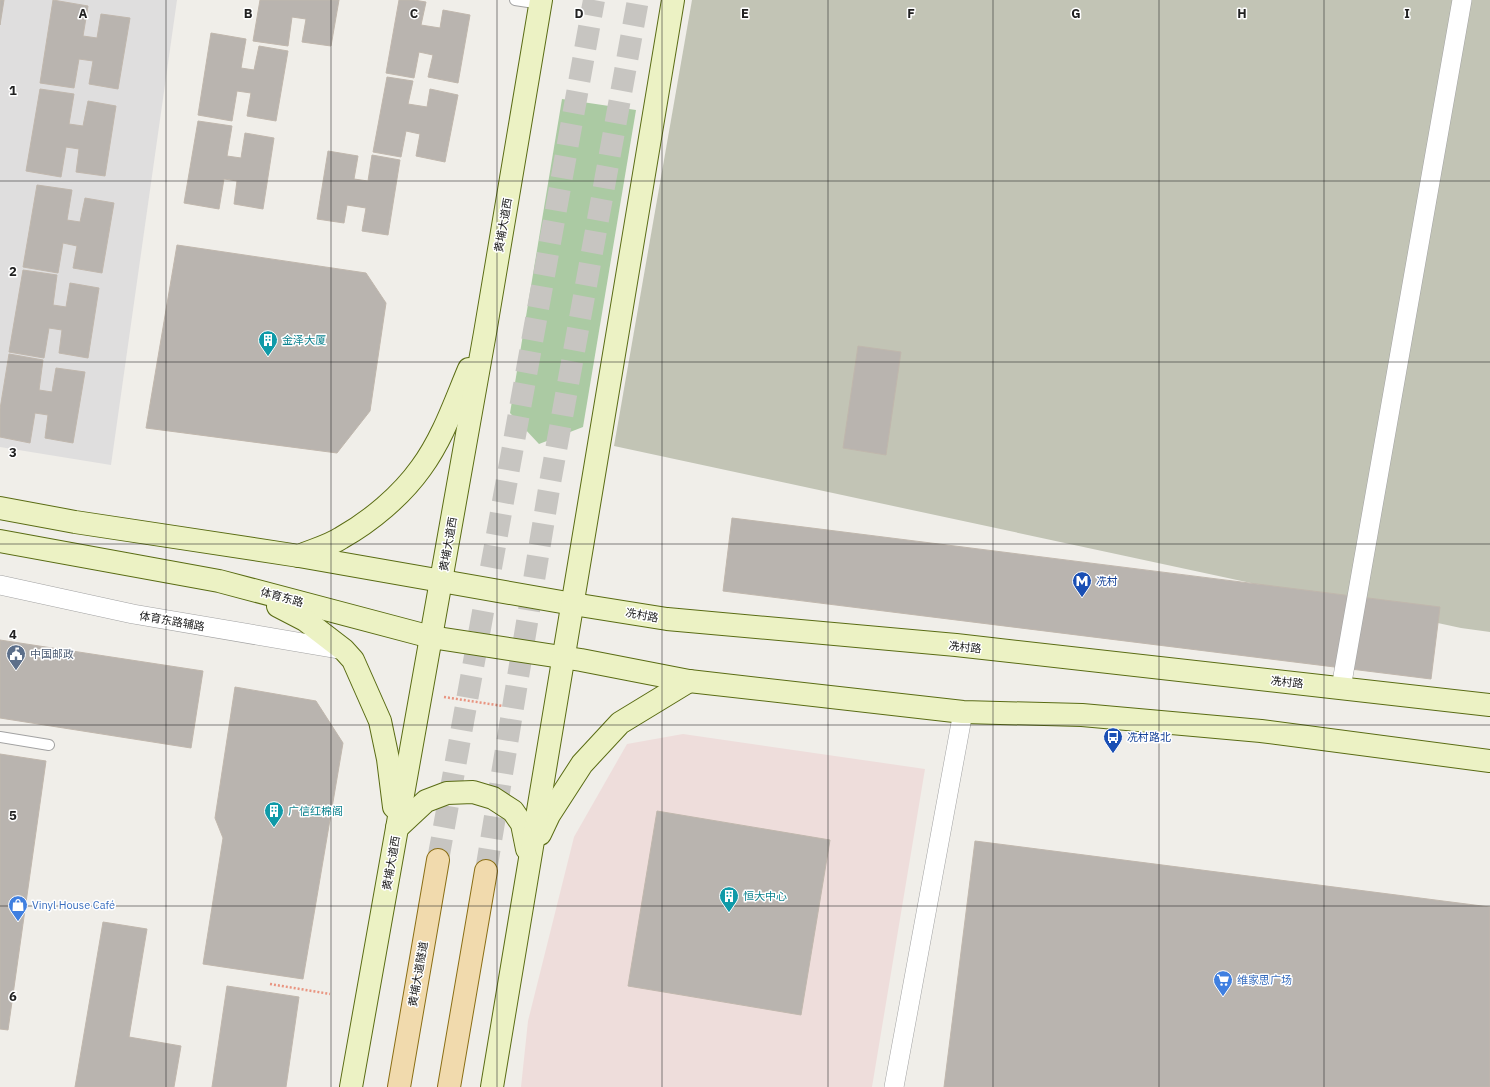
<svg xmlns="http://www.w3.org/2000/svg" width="1490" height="1087" font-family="'IBM Plex Sans','Noto Sans SC',sans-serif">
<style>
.residential{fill:#dfdede}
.commercial{fill:#eedddb}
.construction{fill:#c2c4b5}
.forest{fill:#abcaa3}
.building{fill:#b9b4af;stroke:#c0b7ad}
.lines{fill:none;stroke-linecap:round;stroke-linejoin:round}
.primary-tunnel{stroke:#c7c5c1;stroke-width:22;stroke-dasharray:22 11;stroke-linecap:butt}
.lane-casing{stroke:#a2a2a2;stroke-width:12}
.street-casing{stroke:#a2a2a2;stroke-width:20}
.secondary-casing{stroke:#5a6c14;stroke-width:24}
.primary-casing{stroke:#8a6e14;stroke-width:24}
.path{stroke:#e99581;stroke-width:2.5;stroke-dasharray:2 2;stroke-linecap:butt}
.lane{stroke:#fff;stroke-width:10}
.street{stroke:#fff;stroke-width:19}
.secondary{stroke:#ecf2c4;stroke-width:22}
.primary{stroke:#f1daad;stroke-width:22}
.grid{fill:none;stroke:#212121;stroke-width:1;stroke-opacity:0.55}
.labels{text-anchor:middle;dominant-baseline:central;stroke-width:3;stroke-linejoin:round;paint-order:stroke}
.street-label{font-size:11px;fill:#212121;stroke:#fff}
.culture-label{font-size:11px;fill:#0d838f;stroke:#fff;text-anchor:start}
.transit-label{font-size:11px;fill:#164399;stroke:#fff;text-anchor:start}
.service-label{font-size:11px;fill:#4e5e75;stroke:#fff;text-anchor:start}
.shop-label{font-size:11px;fill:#366cbe;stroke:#fff;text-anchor:start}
.grid-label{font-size:13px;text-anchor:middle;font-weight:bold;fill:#212121;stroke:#fff;stroke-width:3;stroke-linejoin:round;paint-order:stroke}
</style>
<rect width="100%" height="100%" fill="#f0eee9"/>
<polygon class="residential" points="0,0 177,0 111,465 0,447"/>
<polygon class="commercial" points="683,734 925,769 872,1087 521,1087 528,1021 574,837 627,744"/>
<polygon class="construction" points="692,0 1490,0 1490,632 1461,628 614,446"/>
<polygon class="forest" points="562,99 636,110 583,427 539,444 510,413"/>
<g class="building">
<polygon points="0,0 4,0 0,25"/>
<polygon points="53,0 88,6 83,36 97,38 101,14 130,18 118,89 89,84 93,61 79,59 74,88 40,83"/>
<polygon points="260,0 339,0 331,46 302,42 306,19 292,17 288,46 253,41"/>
<polygon points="399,0 414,0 426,2 421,25 440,28 443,10 470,15 458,83 428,77 433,55 419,52 414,78 386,73"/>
<polygon points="211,33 246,39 241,68 254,70 259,46 288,51 276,121 247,116 251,93 237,91 232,121 198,115"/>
<polygon points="387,77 413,81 408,104 427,107 430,89 458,95 445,162 416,156 420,134 406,131 401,157 373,152"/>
<polygon points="40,89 74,94 69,124 83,126 88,101 116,106 105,176 76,172 79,149 66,147 61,177 26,171"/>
<polygon points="198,121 232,126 227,156 241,158 245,133 274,138 263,209 234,204 237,181 224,179 219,209 184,203"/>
<polygon points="328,151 358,156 354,179 368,181 372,155 400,160 388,235 362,231 366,208 347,205 344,223 317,219"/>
<polygon points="37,185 72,190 67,220 80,222 85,198 114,203 102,273 73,268 77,246 63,243 58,273 23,267"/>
<polygon points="177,245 366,273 386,303 370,411 337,453 146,428"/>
<polygon points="23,270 57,275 53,305 66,307 70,283 99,288 88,358 59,353 62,330 49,328 44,358 9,352"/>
<polygon points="858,346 901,352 886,455 843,448"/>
<polygon points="9,354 43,360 39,390 52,392 56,368 85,372 73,443 45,438 48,415 35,413 30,443 0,437 0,409"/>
<polygon points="732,518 1440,607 1431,679 723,591"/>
<polygon points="0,640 203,671 191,748 0,718"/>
<polygon points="235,687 316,701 343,743 303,979 203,964 223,838 215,818"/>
<polygon points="0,754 46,761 8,1030 0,1029"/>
<polygon points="657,811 830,840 801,1015 628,986"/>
<polygon points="975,841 1490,907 1490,1087 944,1087"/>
<polygon points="103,922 147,929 129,1037 181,1046 174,1087 75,1087"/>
<polygon points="227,986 299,997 286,1087 212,1087"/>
</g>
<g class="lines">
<g class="primary-tunnel">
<polyline points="438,860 594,0"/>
<polyline points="486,871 550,483 638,0"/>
</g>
<g class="lane-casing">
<g id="lane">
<polyline points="515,0 541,4"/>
<polyline points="0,737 49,745"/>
</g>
</g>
<g class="street-casing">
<g id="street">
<polyline points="0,585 133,614 344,650"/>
<polyline points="1341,688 1462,0"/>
<polyline points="894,1087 963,712"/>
</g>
</g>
<g class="secondary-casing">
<g id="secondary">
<polyline points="0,508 75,522 299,556 573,604 667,619 956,645 1490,705"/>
<polyline points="0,541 219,581 431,637 581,660 689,681 963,712 1082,715 1261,731 1490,761"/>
<path d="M299,556C313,550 329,546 341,538C371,521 401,496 421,468C443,438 455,402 469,369"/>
<polyline points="278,606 305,620 344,650 353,660 380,721 388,759 394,807"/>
<polyline points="397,828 426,801 447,793 473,792 493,798 513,811 522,824 527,849"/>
<polyline points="540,834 549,815 582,764 620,723 689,681"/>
<polyline points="351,1087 485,333 541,0"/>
<polyline points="492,1087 673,0"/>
</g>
</g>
<g class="primary-casing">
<g id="primary">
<polyline points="399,1087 438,860"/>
<polyline points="449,1087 486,871"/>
</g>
</g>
<g class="path">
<polyline points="444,697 503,706"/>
<polyline points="270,984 330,994"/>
</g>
<use href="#lane" class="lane"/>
<use href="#street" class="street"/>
<use href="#secondary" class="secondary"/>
<use href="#primary" class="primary"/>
</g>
<path class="grid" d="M166,0V1087M331,0V1087M497,0V1087M662,0V1087M828,0V1087M993,0V1087M1159,0V1087M1324,0V1087M0,181H1490M0,362H1490M0,544H1490M0,725H1490M0,906H1490"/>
<defs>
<g id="building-pin" transform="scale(1)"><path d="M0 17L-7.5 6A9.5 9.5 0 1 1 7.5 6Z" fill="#0f9aa8" stroke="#fff"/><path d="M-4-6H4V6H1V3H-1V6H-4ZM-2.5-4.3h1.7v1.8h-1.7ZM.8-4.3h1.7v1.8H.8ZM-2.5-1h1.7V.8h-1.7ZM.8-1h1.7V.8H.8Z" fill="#fff"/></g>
<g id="metro-pin" transform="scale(1)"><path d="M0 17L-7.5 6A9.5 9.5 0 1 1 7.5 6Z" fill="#1a4fb4" stroke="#fff"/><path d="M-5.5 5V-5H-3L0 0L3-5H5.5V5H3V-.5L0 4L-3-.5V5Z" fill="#fff"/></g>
<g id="civic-pin" transform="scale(1)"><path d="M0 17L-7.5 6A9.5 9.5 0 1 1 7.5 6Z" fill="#5c6f8a" stroke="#fff"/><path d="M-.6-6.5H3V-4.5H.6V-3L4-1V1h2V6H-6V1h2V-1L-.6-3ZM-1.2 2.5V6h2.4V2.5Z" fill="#fff"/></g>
<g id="bus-pin" transform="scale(1)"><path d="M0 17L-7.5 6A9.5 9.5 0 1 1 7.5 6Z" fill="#1a4fb4" stroke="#fff"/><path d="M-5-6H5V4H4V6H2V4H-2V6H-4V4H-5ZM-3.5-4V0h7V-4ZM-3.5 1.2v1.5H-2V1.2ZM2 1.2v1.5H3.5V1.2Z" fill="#fff"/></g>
<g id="shop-pin" transform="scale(1)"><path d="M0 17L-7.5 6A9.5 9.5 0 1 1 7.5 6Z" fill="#3f7fe0" stroke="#fff"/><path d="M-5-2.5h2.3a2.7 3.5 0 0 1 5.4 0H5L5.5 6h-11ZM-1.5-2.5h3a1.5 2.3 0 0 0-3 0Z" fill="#fff"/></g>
<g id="supermarket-pin" transform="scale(1)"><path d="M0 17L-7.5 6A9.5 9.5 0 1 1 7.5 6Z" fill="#3f7fe0" stroke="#fff"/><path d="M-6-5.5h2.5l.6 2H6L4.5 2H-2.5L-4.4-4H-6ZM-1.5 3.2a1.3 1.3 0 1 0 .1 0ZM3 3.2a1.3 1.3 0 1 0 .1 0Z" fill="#fff"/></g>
</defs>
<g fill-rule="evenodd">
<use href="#building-pin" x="268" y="340"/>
<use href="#metro-pin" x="1082" y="581"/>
<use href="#civic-pin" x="16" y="654"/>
<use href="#bus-pin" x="1113" y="737"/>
<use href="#building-pin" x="274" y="811"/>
<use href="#building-pin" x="729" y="896"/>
<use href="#shop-pin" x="18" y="905"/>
<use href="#supermarket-pin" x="1223" y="980"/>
</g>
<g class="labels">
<g class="street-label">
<text transform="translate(503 225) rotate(-80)">黄埔大道西</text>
<text transform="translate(448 544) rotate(-80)">黄埔大道西</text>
<text transform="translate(282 597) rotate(15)">体育东路</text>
<text transform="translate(642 615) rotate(10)">冼村路</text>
<text transform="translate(172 621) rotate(10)">体育东路辅路</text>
<text transform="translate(965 647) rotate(6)">冼村路</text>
<text transform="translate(1287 682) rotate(6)">冼村路</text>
<text transform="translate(391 863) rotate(-80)">黄埔大道西</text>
<text transform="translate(418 974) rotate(-80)">黄埔大道隧道</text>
</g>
<g class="culture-label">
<text x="282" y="340">金泽大厦</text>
<text x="288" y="811">广信红棉阁</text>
<text x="743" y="896">恒大中心</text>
</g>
<g class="transit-label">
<text x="1096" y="581">冼村</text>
<text x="1127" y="737">冼村路北</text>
</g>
<g class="service-label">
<text x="30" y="654">中国邮政</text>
</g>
<g class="shop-label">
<text x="32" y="905">Vinyl House Café</text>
<text x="1237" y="980">维家思广场</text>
</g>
</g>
<g class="grid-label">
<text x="83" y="18">A</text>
<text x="248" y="18">B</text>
<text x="414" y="18">C</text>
<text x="579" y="18">D</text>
<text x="745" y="18">E</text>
<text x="911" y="18">F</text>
<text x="1076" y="18">G</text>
<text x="1242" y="18">H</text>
<text x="1407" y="18">I</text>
<text x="13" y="95">1</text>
<text x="13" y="276">2</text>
<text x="13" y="457">3</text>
<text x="13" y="639">4</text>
<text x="13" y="820">5</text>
<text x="13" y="1001">6</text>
</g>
</svg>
